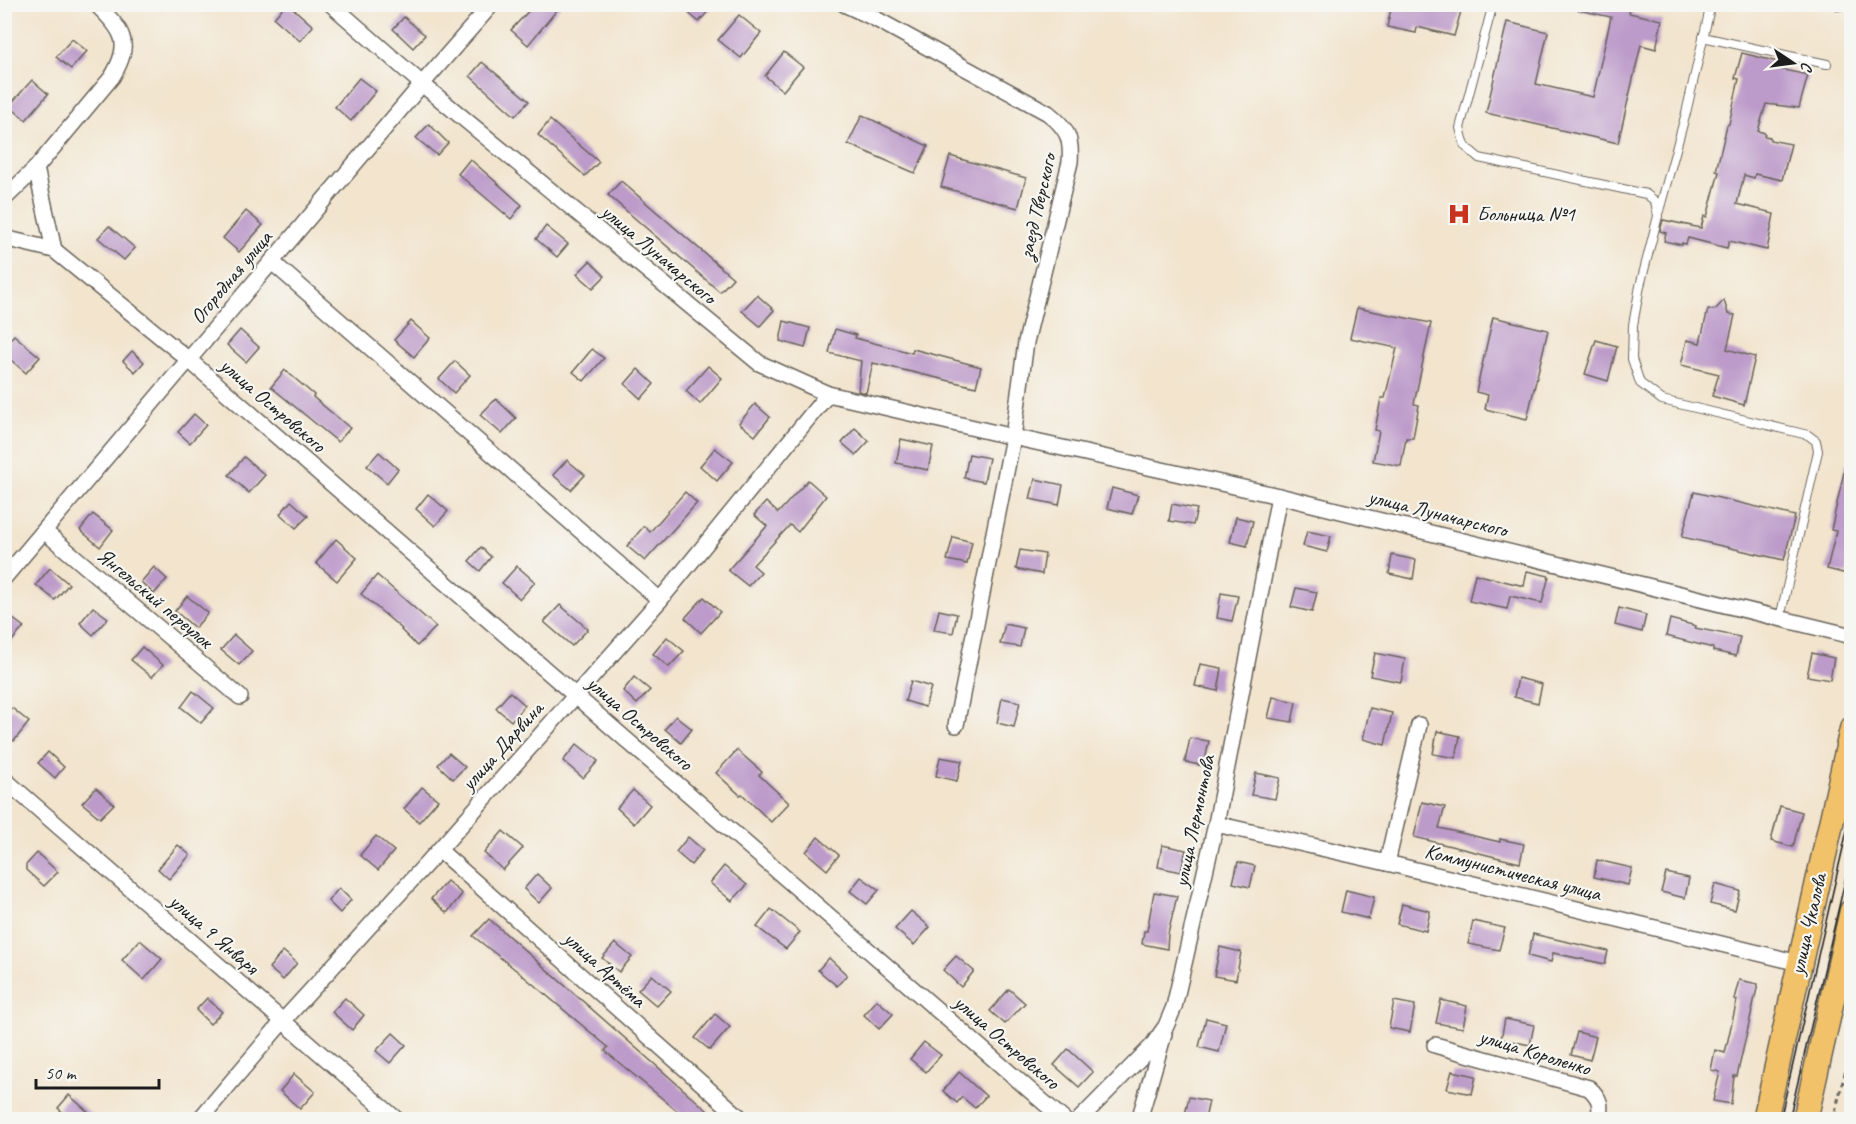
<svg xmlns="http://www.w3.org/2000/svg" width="1856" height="1124" font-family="Caveat,sans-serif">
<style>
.building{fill:#bc9ac9}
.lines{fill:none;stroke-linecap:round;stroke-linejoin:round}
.lane-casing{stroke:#67625a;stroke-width:10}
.street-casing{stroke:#67625a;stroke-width:18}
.primary-casing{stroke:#67625a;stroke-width:27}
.path{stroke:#67625a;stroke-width:3;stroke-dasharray:4.5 4.5;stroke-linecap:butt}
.lane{stroke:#fff;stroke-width:8}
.street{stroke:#fff;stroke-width:15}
.primary{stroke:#f2c26a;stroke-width:24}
.tram{stroke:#1c1c1c;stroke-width:1.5}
.labels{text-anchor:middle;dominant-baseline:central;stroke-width:4.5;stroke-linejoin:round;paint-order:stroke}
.street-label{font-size:21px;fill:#1c1c1c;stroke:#f6f6f2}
.poi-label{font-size:21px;fill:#1c1c1c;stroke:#f6f6f2;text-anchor:start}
</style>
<rect width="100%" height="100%" fill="#f6f6f2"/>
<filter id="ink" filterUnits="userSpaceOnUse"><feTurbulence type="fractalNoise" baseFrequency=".0167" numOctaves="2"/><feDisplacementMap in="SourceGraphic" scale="12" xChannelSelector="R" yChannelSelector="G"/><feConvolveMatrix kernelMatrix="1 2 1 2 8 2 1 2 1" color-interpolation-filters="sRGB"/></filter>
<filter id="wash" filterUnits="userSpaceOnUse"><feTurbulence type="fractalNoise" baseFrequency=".008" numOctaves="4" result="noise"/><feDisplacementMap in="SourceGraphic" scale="24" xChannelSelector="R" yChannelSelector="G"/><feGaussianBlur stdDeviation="1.35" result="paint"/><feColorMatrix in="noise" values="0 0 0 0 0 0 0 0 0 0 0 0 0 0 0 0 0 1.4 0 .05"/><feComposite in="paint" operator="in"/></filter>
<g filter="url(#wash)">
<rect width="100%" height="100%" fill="#f2e4cd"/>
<g id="blocks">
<g class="building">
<polygon points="286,4 288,4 313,26 300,41 274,18"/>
<polygon points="535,4 562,4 528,45 511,30"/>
<polygon points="678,4 714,4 699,22"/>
<polygon points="1392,4 1463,4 1454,36 1417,27 1416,33 1387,27"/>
<polygon points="1579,4 1631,4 1629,13 1662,20 1656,49 1641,45 1618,143 1486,113 1507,22 1548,32 1536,84 1593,97 1611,17 1578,10"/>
<polygon points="739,15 761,33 741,58 718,40"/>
<polygon points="404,17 425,35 413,48 393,29"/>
<polygon points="72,39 87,51 71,69 56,57"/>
<polygon points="784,52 803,67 783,91 765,76"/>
<polygon points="1742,53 1782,63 1779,69 1808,75 1799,108 1766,104 1758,131 1765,133 1764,136 1770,137 1770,140 1791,144 1782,180 1755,174 1754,178 1744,175 1737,204 1769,212 1769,213 1774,214 1767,250 1729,241 1727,248 1688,238 1686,244 1682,243 1682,245 1664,241 1666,233 1660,231 1663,220 1701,228 1704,216 1707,217 1719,172 1716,171 1727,125 1729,124 1739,79 1735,78"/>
<polygon points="482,62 529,101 515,116 470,76"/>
<polygon points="359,78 376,91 351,121 335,107"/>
<polygon points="32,80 48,94 26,120 9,106"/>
<polygon points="862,115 928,146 915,173 848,144"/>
<polygon points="550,120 599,162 585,176 538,135"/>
<polygon points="429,124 448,143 437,155 416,138"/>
<polygon points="950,156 1026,178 1018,208 941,187"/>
<polygon points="470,159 522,205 511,219 458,174"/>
<polygon points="621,181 733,278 720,292 608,195"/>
<polygon points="246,211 263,225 239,252 223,238"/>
<polygon points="109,226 135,248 124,260 98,238"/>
<polygon points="546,226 568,244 557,257 536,239"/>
<polygon points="590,261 605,276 593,288 577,274"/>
<polygon points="757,295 774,310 760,326 742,311"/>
<polygon points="1724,300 1728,314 1735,315 1727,349 1755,357 1744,405 1712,396 1719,374 1681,365 1687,340 1700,343 1708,309 1715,310"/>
<polygon points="1357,308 1431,323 1414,404 1419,405 1413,438 1406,438 1401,466 1373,461 1379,431 1375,430 1381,398 1385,398 1397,348 1350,338"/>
<polygon points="1493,317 1548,330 1527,419 1485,409 1488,395 1476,392"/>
<polygon points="411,321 430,338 414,357 394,340"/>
<polygon points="784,321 810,328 805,348 780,341"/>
<polygon points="835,329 856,335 855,338 912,353 913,349 981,367 976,387 873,363 866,393 858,391 861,361 829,353"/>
<polygon points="240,330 259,347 246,362 227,345"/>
<polygon points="14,335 40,357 26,373 4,354 4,346"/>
<polygon points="1596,340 1617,346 1608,381 1585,374"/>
<polygon points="592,349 604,358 584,381 573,372"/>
<polygon points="132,351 144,362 135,372 123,361"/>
<polygon points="455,361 470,375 454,393 439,379"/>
<polygon points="708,366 722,378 700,404 686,391"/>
<polygon points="638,369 654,384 641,399 625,384"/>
<polygon points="285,370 314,395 313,397 350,428 338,442 271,387"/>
<polygon points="496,399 516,418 502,434 480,415"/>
<polygon points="755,404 770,417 755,436 739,423"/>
<polygon points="194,414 206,425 190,443 178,432"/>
<polygon points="855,428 869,441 856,455 842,443"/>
<polygon points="901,439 933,446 928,470 896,463"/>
<polygon points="715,448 733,462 717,481 700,466"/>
<polygon points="379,452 398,469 387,483 367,466"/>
<polygon points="969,454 989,458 984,482 964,478"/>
<polygon points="244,457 265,475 249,493 229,475"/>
<polygon points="567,460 585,475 571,490 553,475"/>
<polygon points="1846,463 1851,463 1851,557 1847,574 1827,569 1836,531 1831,530"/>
<polygon points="1035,479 1063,485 1059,505 1030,499"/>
<polygon points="808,480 826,496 798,532 790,525 753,565 761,572 748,586 728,570 767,526 754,515 766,502 778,513"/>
<polygon points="1112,488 1138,495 1132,514 1107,508"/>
<polygon points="685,492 697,503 645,561 627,546 644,526 650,532"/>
<polygon points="1694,492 1795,516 1784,560 1682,537"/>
<polygon points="428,494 448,511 435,526 416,509"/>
<polygon points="291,501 308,516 296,528 280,514"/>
<polygon points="1172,504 1197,509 1193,525 1169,521"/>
<polygon points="93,514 113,530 100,547 80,530"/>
<polygon points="1236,517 1253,521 1247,546 1230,542"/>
<polygon points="1307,531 1331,536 1327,552 1303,546"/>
<polygon points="953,537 972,542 967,564 947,560"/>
<polygon points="336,539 357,558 337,581 316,563"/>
<polygon points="481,547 491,557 480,571 469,561"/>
<polygon points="1020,550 1045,554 1042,574 1016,569"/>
<polygon points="1392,555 1416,560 1413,579 1389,574"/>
<polygon points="517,566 535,582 520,599 502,583"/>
<polygon points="154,567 167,579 154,594 141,582"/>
<polygon points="50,568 69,584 55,600 36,585"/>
<polygon points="1527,571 1549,576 1542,603 1510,596 1507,609 1469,601 1475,574 1524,586"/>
<polygon points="377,575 436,627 417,646 401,630 402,629 361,594"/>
<polygon points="1296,588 1317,592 1312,612 1291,607"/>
<polygon points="1221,593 1238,596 1232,621 1217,618"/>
<polygon points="187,596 208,613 195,628 175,611"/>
<polygon points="704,597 720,612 701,633 685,618"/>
<polygon points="560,605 588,629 572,646 544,622"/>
<polygon points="93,607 108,618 93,635 80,623"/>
<polygon points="1619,608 1646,615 1642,632 1615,625"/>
<polygon points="939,610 957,614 953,633 934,630"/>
<polygon points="4,612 24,627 4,650"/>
<polygon points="1670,619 1696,626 1695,628 1740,637 1736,656 1713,651 1713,648 1666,636"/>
<polygon points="1005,624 1024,628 1020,647 1000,644"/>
<polygon points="234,635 252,651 239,665 221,650"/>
<polygon points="667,637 684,651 669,667 653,654"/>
<polygon points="142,647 163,665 152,677 131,660"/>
<polygon points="1375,653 1405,659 1401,682 1370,676"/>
<polygon points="1812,653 1834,658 1830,680 1807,676"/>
<polygon points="1200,664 1222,668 1218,691 1195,686"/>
<polygon points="634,677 650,690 637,704 623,691"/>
<polygon points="1518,678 1542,684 1538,703 1514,697"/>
<polygon points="911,681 931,687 925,707 905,701"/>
<polygon points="193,691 214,708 201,723 181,707"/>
<polygon points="510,692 525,705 511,721 496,708"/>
<polygon points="1273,697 1296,702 1292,722 1268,718"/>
<polygon points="1002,698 1020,702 1014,727 997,723"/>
<polygon points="12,708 29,722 14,741 4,733 4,717"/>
<polygon points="1370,708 1392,713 1385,745 1363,739"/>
<polygon points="676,716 692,729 681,743 665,729"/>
<polygon points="1437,731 1460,736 1456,758 1433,754"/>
<polygon points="1190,738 1209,741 1204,766 1185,762"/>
<polygon points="577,744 598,761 583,778 563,761"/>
<polygon points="737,750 762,772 759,775 789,803 771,822 742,794 740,795 716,773"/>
<polygon points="48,752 64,767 55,778 38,763"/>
<polygon points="449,753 465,767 453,779 438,765"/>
<polygon points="940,757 962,761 957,781 936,776"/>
<polygon points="1256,773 1280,778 1275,799 1251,795"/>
<polygon points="422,787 438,800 419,822 404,809"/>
<polygon points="96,788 114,804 100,818 82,803"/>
<polygon points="633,790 650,805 634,824 617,808"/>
<polygon points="1422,802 1445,807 1439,828 1500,842 1500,839 1524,844 1520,863 1414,837"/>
<polygon points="1780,806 1802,812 1793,847 1771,841"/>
<polygon points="503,831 523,848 503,870 484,853"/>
<polygon points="376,836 394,851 378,870 360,855"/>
<polygon points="688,837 703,850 691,865 676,852"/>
<polygon points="818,837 839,855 827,870 806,852"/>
<polygon points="178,845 190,855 169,879 158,869"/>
<polygon points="1162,845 1186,850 1181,872 1158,867"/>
<polygon points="37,853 58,872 44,886 26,870 26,865"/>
<polygon points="1597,860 1632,868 1628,885 1594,877"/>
<polygon points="1238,862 1255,866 1250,887 1233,883"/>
<polygon points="724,866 747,885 732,901 710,883"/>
<polygon points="1666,873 1689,878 1685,898 1661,892"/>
<polygon points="537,874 552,888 539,903 524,889"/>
<polygon points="861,877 879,890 867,904 850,891"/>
<polygon points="447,881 462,894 447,913 431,899"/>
<polygon points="1715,884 1740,891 1735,910 1710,904"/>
<polygon points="339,888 351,900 340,913 328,901"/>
<polygon points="1346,890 1374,897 1369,919 1341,912"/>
<polygon points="1154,892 1177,896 1168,934 1167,949 1142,944 1144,931 1147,931"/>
<polygon points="1402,904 1430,911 1426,931 1397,924"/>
<polygon points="771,909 800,932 786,949 757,927"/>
<polygon points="911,911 930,927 914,945 895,929"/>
<polygon points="489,919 708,1111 702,1119 687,1119 605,1051 608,1047 521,974 473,936"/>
<polygon points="1473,921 1505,928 1499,950 1468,944"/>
<polygon points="1533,934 1608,951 1605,964 1553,953 1551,962 1528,956"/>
<polygon points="140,940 162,959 144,980 122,960"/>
<polygon points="615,943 632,957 619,972 602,958"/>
<polygon points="1220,947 1241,952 1236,980 1214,976"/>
<polygon points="283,951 297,963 283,980 269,968"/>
<polygon points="956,956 974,971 961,987 943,970"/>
<polygon points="829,958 847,975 837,986 818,970"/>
<polygon points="652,975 671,991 657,1006 638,990"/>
<polygon points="1739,980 1758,984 1737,1076 1734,1076 1731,1104 1713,1101 1720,1072 1711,1070 1715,1050 1725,1053 1737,1000 1734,999"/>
<polygon points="1009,989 1025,1003 1005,1024 990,1011"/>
<polygon points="207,998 222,1012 210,1024 196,1010"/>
<polygon points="345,998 364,1015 352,1030 332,1012"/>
<polygon points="877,1000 893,1014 879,1029 864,1015"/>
<polygon points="1441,1000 1467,1006 1463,1028 1436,1023"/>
<polygon points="1394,1001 1415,1005 1410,1032 1389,1028"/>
<polygon points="715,1014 730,1027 710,1050 695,1038"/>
<polygon points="1206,1018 1226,1023 1219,1052 1199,1047"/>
<polygon points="1505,1019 1534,1025 1530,1045 1501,1039"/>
<polygon points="1577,1032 1596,1037 1590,1060 1571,1055"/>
<polygon points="393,1033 406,1045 390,1063 376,1051"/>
<polygon points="924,1042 941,1055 926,1072 910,1059"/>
<polygon points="1068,1049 1093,1072 1079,1087 1054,1065"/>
<polygon points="1452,1071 1476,1076 1472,1094 1447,1089"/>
<polygon points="959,1072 986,1096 975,1108 962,1097 957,1103 943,1091"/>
<polygon points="294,1074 315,1092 300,1109 280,1091"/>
<polygon points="69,1095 96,1119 55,1119 62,1112 58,1108"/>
<polygon points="1189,1097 1209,1101 1205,1119 1184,1119"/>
</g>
</g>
</g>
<g filter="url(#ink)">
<use href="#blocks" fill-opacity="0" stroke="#67625a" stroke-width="1.5"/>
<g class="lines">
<g class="lane-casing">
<g id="lane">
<polyline points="1493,4 1460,128 1465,146 1479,158 1646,194 1655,201 1658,216 1640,286 1633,325 1632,359 1640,383 1662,400 1808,435 1816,441 1818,451 1780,618"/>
<polyline points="1835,4 1840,6"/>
<polyline points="1703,37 1827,64"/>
<polyline points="1659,211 1686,113 1711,4"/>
</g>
</g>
<g class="street-casing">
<g id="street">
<polyline points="331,4 422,84 759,363 828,394 1013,437 1279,496 1852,636"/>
<path d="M844,4L874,18L1048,113C1067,128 1072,138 1070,162L1026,342L1013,437L956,725"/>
<polyline points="36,168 54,250"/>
<path d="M4,199L36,168L112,77C133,42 123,31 96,4"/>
<polyline points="4,238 54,250 189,360 1064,1120"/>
<polyline points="272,262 660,600"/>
<polyline points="44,531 240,697"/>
<polyline points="4,578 422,84 492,4"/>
<polyline points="4,779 397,1120"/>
<polyline points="1216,824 1387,863 1799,963"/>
<polyline points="439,850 743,1120"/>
<polyline points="1387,863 1419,725"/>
<path d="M1435,1045L1589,1088C1600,1098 1602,1105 1598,1120"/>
<polyline points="199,1120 283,1021 439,850 660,600 828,394"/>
<polyline points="1079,1120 1152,1046 1166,1026 1174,1007 1216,824 1279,496"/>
<polyline points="1139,1120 1164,1034"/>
</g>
</g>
<g class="primary-casing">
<g id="primary">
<polyline points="1765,1120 1852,729"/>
<polyline points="1805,1120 1852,911"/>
</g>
</g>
<polyline class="path" points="1833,1120 1852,1046"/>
<use href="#lane" class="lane"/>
<use href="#street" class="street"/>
<use href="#primary" class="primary"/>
<g class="tram">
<polyline points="1780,1120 1852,809"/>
<polyline points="1789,1120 1852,851"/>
</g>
</g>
</g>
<defs>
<g id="hospital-bare" transform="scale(1.8)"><path d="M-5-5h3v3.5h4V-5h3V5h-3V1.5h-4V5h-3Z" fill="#c8321e" stroke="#f6f6f2" stroke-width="2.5" paint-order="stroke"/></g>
</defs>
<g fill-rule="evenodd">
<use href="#hospital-bare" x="1459" y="214"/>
</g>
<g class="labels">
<g class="street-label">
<text transform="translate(1037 206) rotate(-77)">заезд Тверского</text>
<text transform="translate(659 254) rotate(40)">улица Луначарского</text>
<text transform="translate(231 277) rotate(-50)">Огородная улица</text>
<text transform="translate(273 405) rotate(41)">улица Островского</text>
<text transform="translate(1438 513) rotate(14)">улица Луначарского</text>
<text transform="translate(155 598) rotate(40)">Янгельский переулок</text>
<text transform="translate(640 723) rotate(41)">улица Островского</text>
<text transform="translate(502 746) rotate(-48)">улица Дарвина</text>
<text transform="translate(1194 821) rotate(-78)">улица Лермонтова</text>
<text transform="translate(1513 872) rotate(14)">Коммунистическая улица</text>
<text transform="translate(1808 924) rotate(-77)">улица Чкалова</text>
<text transform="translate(214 934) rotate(41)">улица 9 Января</text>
<text transform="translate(605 969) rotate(42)">улица Артёма</text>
<text transform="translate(1007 1042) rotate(41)">улица Островского</text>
<text transform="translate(1535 1052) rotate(17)">улица Короленко</text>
</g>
<g class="poi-label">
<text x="1477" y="214">Больница №1</text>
</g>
</g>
<rect width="1856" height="1124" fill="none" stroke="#f6f6f2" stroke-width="24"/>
<g transform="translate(1793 63) rotate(103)" stroke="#f6f6f2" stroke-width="4.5" paint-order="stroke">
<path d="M0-4.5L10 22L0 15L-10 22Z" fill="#1c1c1c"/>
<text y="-9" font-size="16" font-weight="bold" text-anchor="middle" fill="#1c1c1c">С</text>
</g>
<path d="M36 1079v9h123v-9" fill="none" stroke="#1c1c1c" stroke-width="3"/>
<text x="45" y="1079" font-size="18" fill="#1c1c1c" stroke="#f6f6f2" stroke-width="4.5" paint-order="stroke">50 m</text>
</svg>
